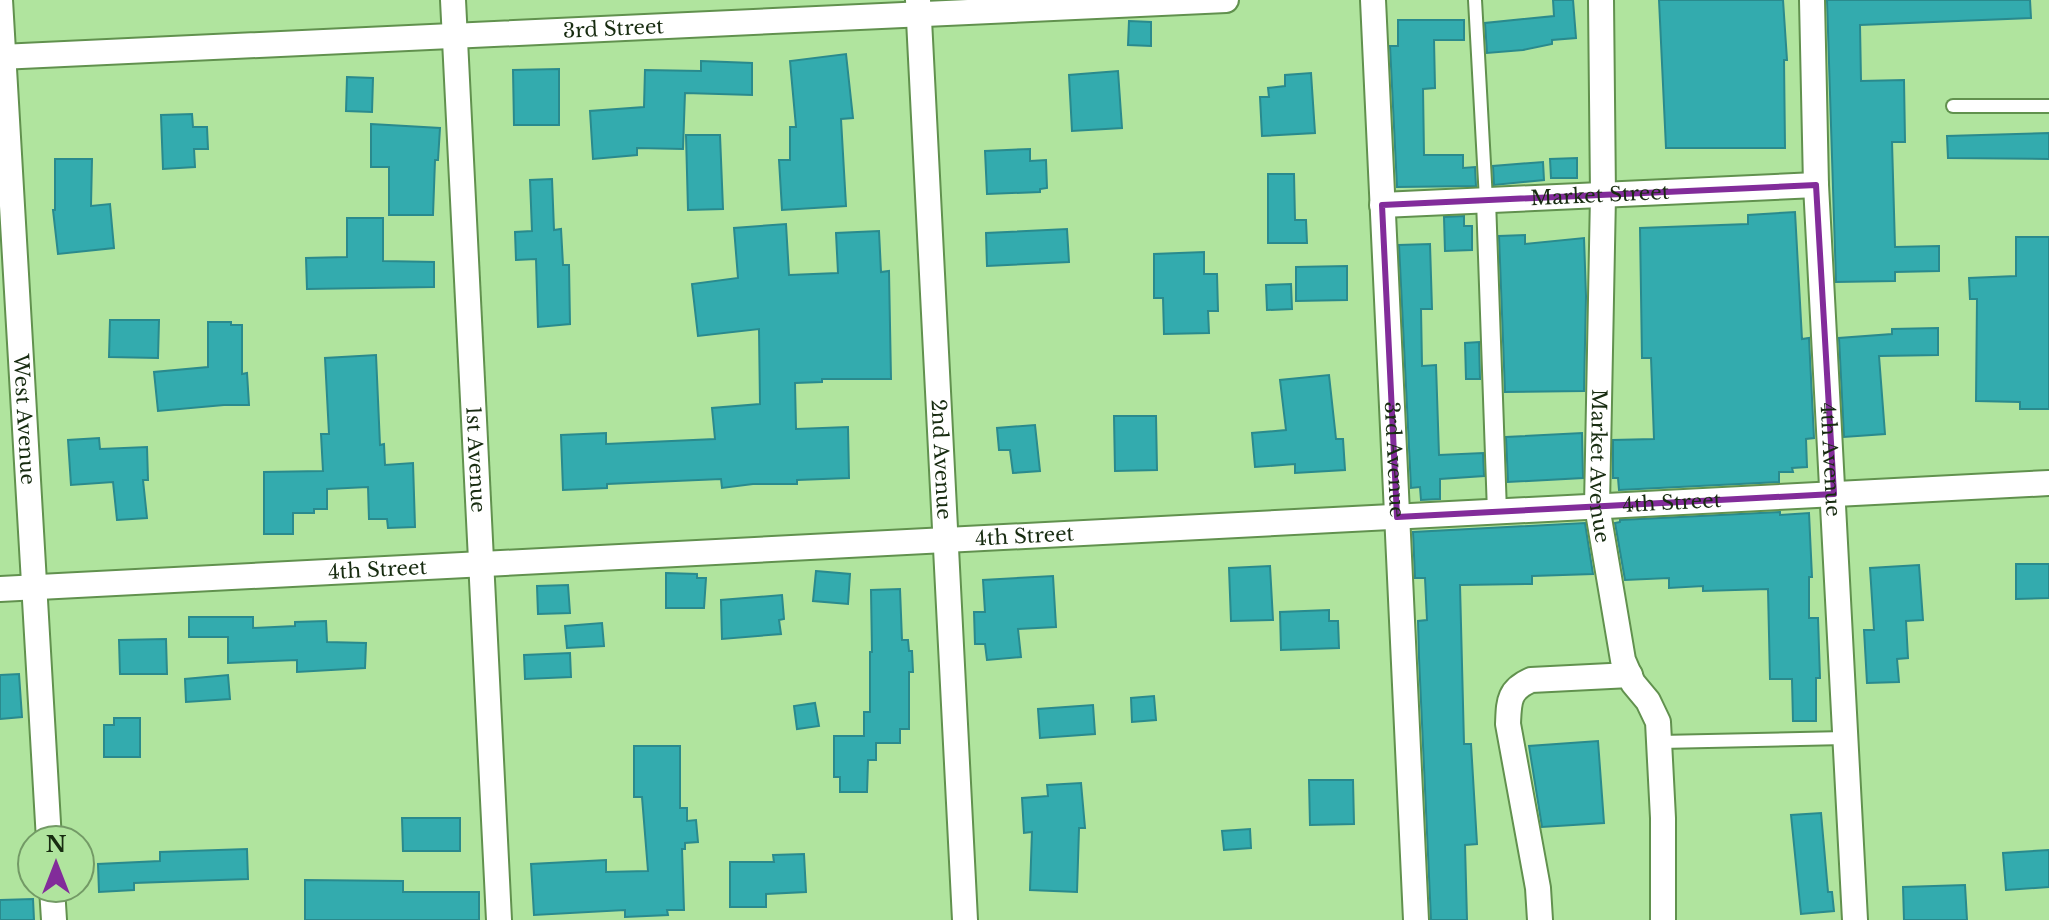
<svg xmlns="http://www.w3.org/2000/svg" width="2049" height="920" font-family="'Libre Baskerville',serif">
<style>
.building{fill:#33abae;stroke:#2a8a8d;stroke-width:2}
.lines{fill:none;stroke-linecap:round;stroke-linejoin:round}
.service-casing{stroke:#61914e;stroke-width:16}
.pedestrian-casing{stroke:#61914e;stroke-width:22}
.minor-casing{stroke:#61914e;stroke-width:28}
.service{stroke:#fff;stroke-width:12}
.pedestrian{stroke:#fff;stroke-width:18}
.minor{stroke:#fff;stroke-width:24}
.marked{fill:none;stroke:#822c9a;stroke-width:6;stroke-linejoin:round}
.labels{text-anchor:middle;dominant-baseline:central;stroke-width:8;stroke-linejoin:round;paint-order:stroke}
.street-label{font-size:20px;fill:#182c11;stroke:#b0e49e}
</style>
<rect width="100%" height="100%" fill="#b0e49e"/>
<g class="building">
<polygon points="1553,0 1573,0 1576,38 1552,40 1552,44 1523,50 1487,53 1485,23 1554,16"/>
<polygon points="1659,0 1783,0 1787,60 1784,60 1785,148 1666,148"/>
<polygon points="1827,0 2030,0 2031,18 1860,25 1861,81 1904,80 1905,142 1892,142 1895,247 1939,246 1939,271 1895,272 1895,281 1836,282"/>
<polygon points="1398,20 1464,20 1464,40 1434,40 1435,88 1423,89 1424,155 1463,155 1463,168 1475,167 1476,186 1397,187 1390,46 1398,46"/>
<polygon points="1129,21 1151,22 1151,46 1128,45"/>
<polygon points="846,54 853,118 841,119 846,206 782,210 779,160 790,160 790,127 796,127 790,61"/>
<polygon points="701,61 752,63 752,95 685,93 683,149 637,148 637,155 593,159 590,111 644,107 645,70 701,71"/>
<polygon points="559,69 559,125 514,125 513,70"/>
<polygon points="1118,71 1122,128 1072,131 1069,75"/>
<polygon points="1311,73 1315,133 1262,136 1260,97 1269,97 1268,88 1285,86 1285,75"/>
<polygon points="347,77 373,78 372,112 346,111"/>
<polygon points="192,114 193,127 207,127 208,149 194,149 195,167 163,169 161,115"/>
<polygon points="371,124 440,128 438,160 435,160 433,215 389,215 389,167 371,167"/>
<polygon points="2049,133 2049,159 1948,158 1947,136"/>
<polygon points="686,135 720,135 723,209 688,210"/>
<polygon points="1030,149 1030,161 1046,160 1047,188 1040,189 1040,192 987,194 985,151"/>
<polygon points="1577,158 1577,178 1551,178 1550,159"/>
<polygon points="55,159 92,159 91,206 110,204 114,248 58,254 53,210 55,210"/>
<polygon points="1543,162 1544,180 1494,185 1493,166"/>
<polygon points="1268,174 1294,174 1295,220 1306,220 1307,243 1268,243"/>
<polygon points="552,179 554,230 561,229 563,265 569,265 570,324 538,327 536,259 516,260 515,232 532,231 530,180"/>
<polygon points="1795,212 1802,339 1809,338 1814,438 1806,439 1807,467 1792,468 1793,472 1779,472 1779,482 1619,490 1618,478 1613,478 1613,440 1654,439 1651,358 1642,358 1640,228 1748,224 1748,215"/>
<polygon points="1464,216 1464,226 1472,226 1472,250 1445,251 1444,217"/>
<polygon points="347,218 383,218 383,261 434,262 434,287 307,289 306,258 347,257"/>
<polygon points="786,224 789,275 838,273 836,233 879,231 881,272 889,271 891,379 822,379 822,382 795,383 796,429 848,427 849,478 797,480 797,484 753,484 722,488 721,479 607,484 607,488 563,490 561,435 606,433 606,444 715,439 712,408 760,404 759,329 698,336 692,284 738,278 734,228"/>
<polygon points="1067,229 1069,262 987,266 986,233"/>
<polygon points="1525,235 1525,244 1584,238 1586,296 1584,391 1505,392 1499,236"/>
<polygon points="2016,237 2049,237 2049,409 2020,409 2020,402 1976,401 1977,299 1970,299 1969,278 2016,276"/>
<polygon points="1430,244 1432,309 1421,309 1422,366 1436,365 1439,455 1483,453 1484,476 1440,479 1440,499 1421,500 1420,487 1411,488 1399,245"/>
<polygon points="1204,252 1204,274 1217,274 1218,311 1208,311 1209,333 1164,334 1163,298 1154,298 1154,254"/>
<polygon points="1347,266 1347,300 1296,301 1296,267"/>
<polygon points="1291,284 1292,309 1267,310 1266,285"/>
<polygon points="110,320 159,320 158,358 109,357"/>
<polygon points="208,322 231,322 231,325 242,325 242,374 247,373 249,405 224,405 158,411 154,372 208,367"/>
<polygon points="1938,328 1938,355 1879,356 1885,434 1844,437 1839,338 1892,334 1892,329"/>
<polygon points="1479,342 1480,379 1466,379 1465,343"/>
<polygon points="376,355 380,445 384,444 385,465 413,463 415,527 388,528 387,519 369,519 368,487 327,489 327,509 314,509 314,513 293,513 293,534 264,534 264,472 323,471 321,434 329,434 325,358"/>
<polygon points="1329,375 1336,439 1343,439 1345,470 1295,473 1295,464 1255,467 1252,433 1286,430 1280,380"/>
<polygon points="1114,416 1156,416 1157,470 1115,471"/>
<polygon points="1035,425 1040,471 1013,473 1010,450 999,450 997,428"/>
<polygon points="1582,433 1583,478 1508,482 1506,437"/>
<polygon points="99,438 100,449 147,447 148,480 143,480 147,518 117,520 113,482 71,485 68,440"/>
<polygon points="1780,512 1780,515 1809,513 1812,577 1809,577 1809,618 1818,618 1820,678 1816,678 1816,721 1793,721 1792,679 1770,679 1768,589 1703,591 1703,586 1669,588 1669,578 1625,580 1615,523 1620,522 1620,520"/>
<polygon points="1585,523 1593,574 1532,576 1532,584 1460,585 1464,744 1471,744 1477,844 1465,845 1467,920 1431,920 1419,658 1418,621 1427,620 1425,578 1415,578 1413,532"/>
<polygon points="2016,564 2049,564 2049,598 2016,599"/>
<polygon points="1919,565 1923,620 1906,621 1908,658 1897,659 1899,682 1867,683 1864,630 1874,630 1870,568"/>
<polygon points="1270,566 1273,620 1231,621 1229,568"/>
<polygon points="816,571 850,574 848,604 813,601"/>
<polygon points="666,573 697,574 697,578 706,578 704,608 666,608"/>
<polygon points="1053,576 1056,627 1018,629 1021,657 987,660 985,644 975,644 974,612 985,612 983,580"/>
<polygon points="568,585 570,613 538,614 537,586"/>
<polygon points="900,589 902,640 908,640 909,651 912,651 913,672 909,672 909,729 900,729 900,743 876,743 876,760 868,760 867,792 840,792 840,777 834,777 834,736 864,736 864,712 870,712 870,652 872,652 871,590"/>
<polygon points="782,595 784,619 779,620 781,634 722,639 721,600"/>
<polygon points="1329,610 1329,621 1338,621 1339,648 1281,650 1280,612"/>
<polygon points="189,617 253,617 253,628 295,626 295,622 326,621 327,642 366,643 365,668 297,672 297,660 228,663 228,637 189,637"/>
<polygon points="602,623 604,646 567,648 565,626"/>
<polygon points="166,639 167,674 120,674 119,640"/>
<polygon points="570,653 571,677 525,679 524,655"/>
<polygon points="19,674 22,717 0,719 0,675"/>
<polygon points="228,675 230,699 186,702 185,679"/>
<polygon points="1154,696 1156,720 1132,722 1131,698"/>
<polygon points="815,703 819,726 797,729 794,706"/>
<polygon points="1093,705 1095,734 1040,738 1038,709"/>
<polygon points="114,718 140,718 140,757 104,757 104,725 114,725"/>
<polygon points="1598,741 1604,823 1542,827 1529,746"/>
<polygon points="634,746 680,746 680,808 687,808 687,821 696,820 698,842 685,843 685,849 682,849 684,910 667,910 668,915 625,917 625,910 534,915 531,864 606,860 606,872 648,871 642,797 634,797"/>
<polygon points="1309,780 1353,780 1354,824 1310,825"/>
<polygon points="1081,783 1085,828 1079,828 1077,892 1030,890 1032,832 1024,833 1022,798 1048,796 1047,785"/>
<polygon points="1821,813 1828,892 1832,892 1834,911 1801,914 1791,815"/>
<polygon points="402,818 460,818 460,851 403,851"/>
<polygon points="1250,829 1251,848 1224,850 1222,831"/>
<polygon points="247,849 248,879 134,883 134,890 99,892 98,864 160,861 160,852"/>
<polygon points="2049,850 2049,887 2006,890 2003,853"/>
<polygon points="804,854 806,892 766,894 766,907 730,907 730,862 774,862 773,855"/>
<polygon points="305,880 403,881 403,892 479,892 479,920 305,920"/>
<polygon points="1965,885 1967,920 1904,920 1903,887"/>
<polygon points="33,899 34,920 0,920 0,900"/>
</g>
<g class="lines">
<g class="service-casing">
<g id="service">
<polyline points="1475,0 1486,200"/>
<polyline points="1953,106 2049,106"/>
<polyline points="1660,742 1845,738"/>
</g>
</g>
<g class="pedestrian-casing">
<polyline id="pedestrian" points="1486,200 1497,512"/>
</g>
<g class="minor-casing">
<g id="minor">
<path id="s1" d="M0,0L49,840"/>
<path id="s2" d="M453,0L499,920"/>
<path id="s3" d="M918,0L965,920"/>
<path id="s4" d="M1373,0L1416,920"/>
<path id="s5" d="M1601,0L1603,195L1597,506L1623,660L1633,683L1648,701L1658,722L1663,818V920"/>
<path id="s6" d="M1812,0L1816,185L1855,920"/>
<path id="s7" d="M0,57L1226,0"/>
<path id="s8" d="M1382,205L1816,185"/>
<path id="s9" d="M0,589L2049,483"/>
<polyline points="52,888 54,920"/>
<path d="M1540,920L1538,888L1508,724C1509,702 1508,690 1531,680L1630,675"/>
</g>
</g>
<use href="#service" class="service"/>
<use href="#pedestrian" class="pedestrian"/>
<use href="#minor" class="minor"/>
</g>
<path class="marked" d="M1816,185L1834,494L1397,517L1382,205Z"/>
<g class="labels">
<g class="street-label">
<text stroke="none"><textPath href="#s7" startOffset="614">3rd Street</textPath></text>
<text stroke="none"><textPath href="#s8" startOffset="218">Market Street</textPath></text>
<text stroke="none"><textPath href="#s1" startOffset="420">West Avenue</textPath></text>
<text stroke="none"><textPath href="#s2" startOffset="460">1st Avenue</textPath></text>
<text stroke="none"><textPath href="#s3" startOffset="460">2nd Avenue</textPath></text>
<text stroke="none"><textPath href="#s4" startOffset="460">3rd Avenue</textPath></text>
<text stroke="none"><textPath href="#s6" startOffset="460">4th Avenue</textPath></text>
<text stroke="none"><textPath href="#s5" startOffset="466">Market Avenue</textPath></text>
<text stroke="none"><textPath href="#s9" startOffset="1674">4th Street</textPath></text>
<text stroke="none"><textPath href="#s9" startOffset="1026">4th Street</textPath></text>
<text stroke="none"><textPath href="#s9" startOffset="378">4th Street</textPath></text>
</g>
</g>
<g transform="translate(56 864)"><circle r="38" fill="#b0e49e" stroke="#739a66" stroke-width="2"/>
<path d="M0-6L14 30L0 20L-14 30Z" fill="#822c9a"/>
<text y="-12" font-size="22" font-weight="bold" text-anchor="middle" fill="#182c11">N</text>
</g>
</svg>
